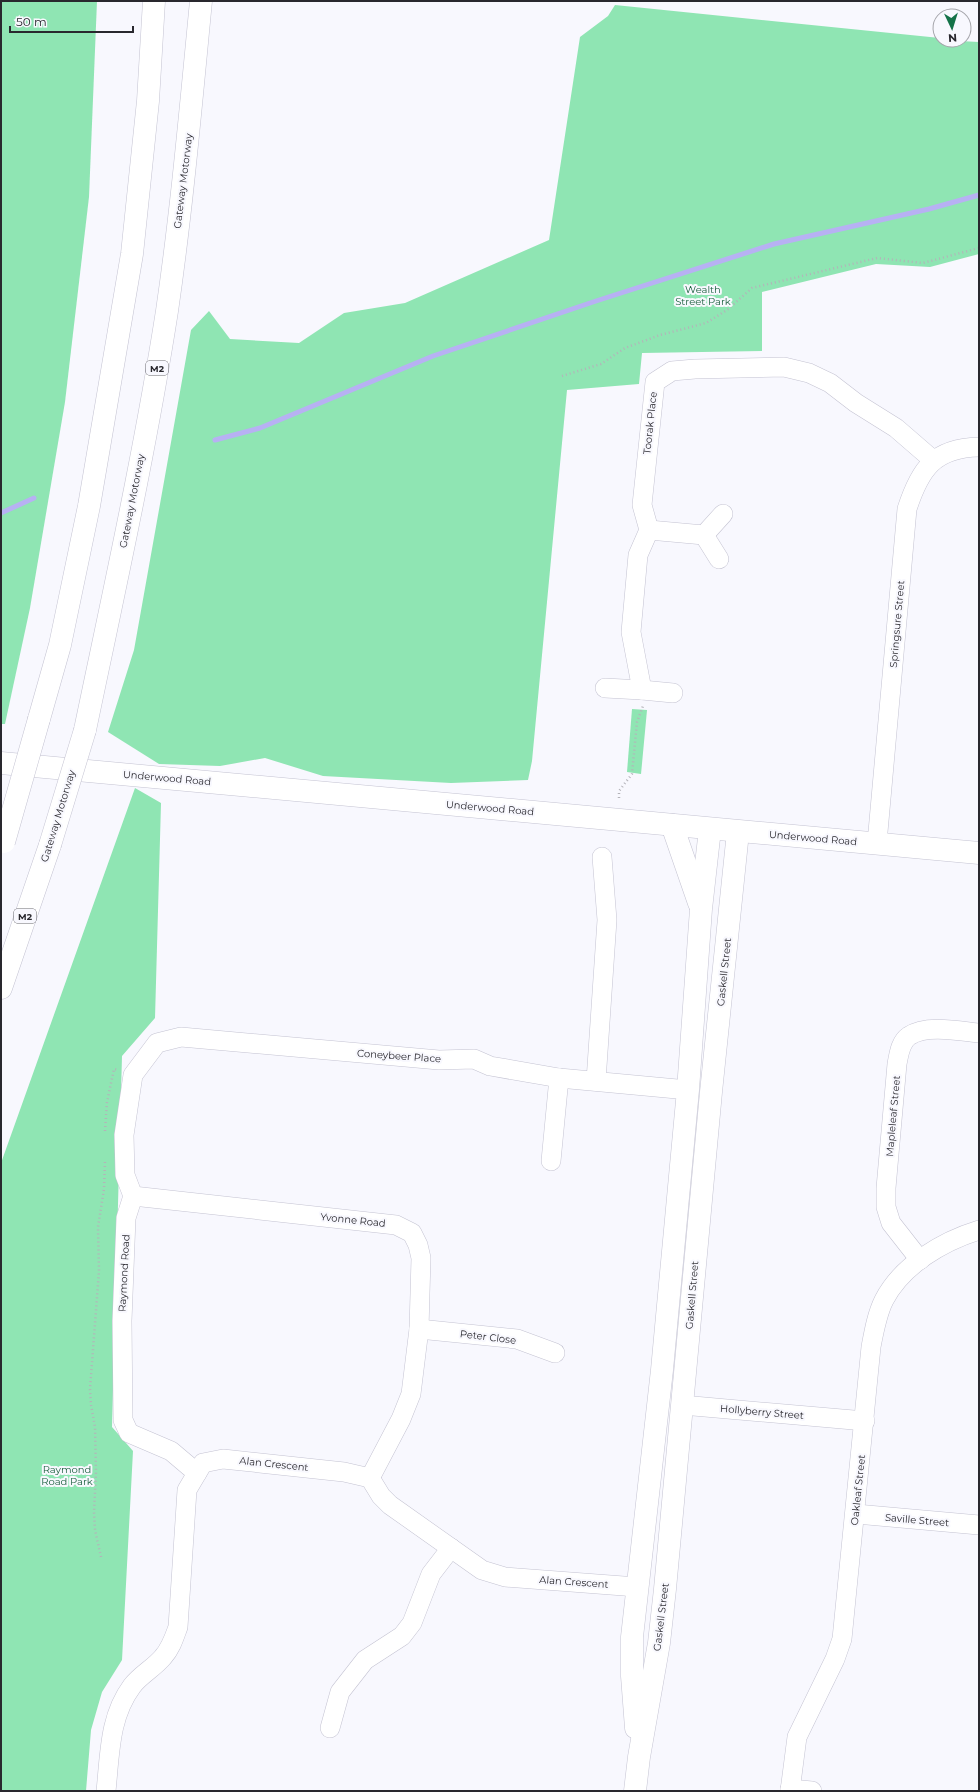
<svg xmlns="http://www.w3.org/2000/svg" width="980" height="1792" font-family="Montserrat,sans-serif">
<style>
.green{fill:#8fe5b3}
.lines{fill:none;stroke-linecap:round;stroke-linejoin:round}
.stream{stroke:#b7b1f3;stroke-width:5}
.street-casing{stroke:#c4c3d2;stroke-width:20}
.secondary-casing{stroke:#c4c3d2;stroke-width:23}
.highway-casing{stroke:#c4c3d2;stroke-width:23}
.path{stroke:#b4b3b9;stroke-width:2.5;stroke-dasharray:1 3;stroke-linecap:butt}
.street{stroke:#fff;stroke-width:19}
.secondary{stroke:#fff;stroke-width:22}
.highway{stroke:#fff;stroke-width:22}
.highway-bridge-casing{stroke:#c4c3d2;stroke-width:23;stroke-linecap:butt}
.highway-bridge{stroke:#fff;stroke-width:22}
.labels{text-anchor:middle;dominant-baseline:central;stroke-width:4;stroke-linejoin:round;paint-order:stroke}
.shield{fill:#f8f8fe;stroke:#67666c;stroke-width:1}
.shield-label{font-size:9px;font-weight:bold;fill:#29282e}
.street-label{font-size:10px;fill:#29282e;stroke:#f8f8fe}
.park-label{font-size:10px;fill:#1b603e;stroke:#f8f8fe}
</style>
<rect width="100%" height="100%" fill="#f8f8fe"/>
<g class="green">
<polygon points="1,1 97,1 89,197 65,402 30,608 5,724 1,724"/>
<polygon points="615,5 940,38 940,40 979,42 979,254 930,267 876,264 762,292 762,351 642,353 639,384 567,390 532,761 528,780 451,783 323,776 265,758 220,766 159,764 108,732 134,650 191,330 209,311 230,339 299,343 344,313 405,303 549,240 580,37 608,16"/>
<polygon points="632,709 647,710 641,774 627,772"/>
<polygon points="135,788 161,803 155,1018 122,1056 112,1427 133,1451 122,1660 102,1692 91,1730 86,1791 1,1791 1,1163"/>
</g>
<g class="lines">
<g class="stream">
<polyline points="215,440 260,428 433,356 596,301 774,244 929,209 979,195"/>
<polyline points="1,513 34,498"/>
</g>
<g class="street-casing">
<g id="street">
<polyline points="649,530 704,535"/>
<polyline points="704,535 723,514"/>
<polyline points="704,535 719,559"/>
<polyline points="605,688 642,690"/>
<polyline points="673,693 642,690 631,632 638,555 649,530 642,505 655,382 672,371 695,369 784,367 809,373 830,383 856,403 896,428 933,460"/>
<path d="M877,843L907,509C920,469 934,448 979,447"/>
<polyline points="596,1081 607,920 602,857"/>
<polyline points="551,1161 559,1078"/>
<polyline points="133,1196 396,1225 412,1233 418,1245 421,1258 419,1329 411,1394 401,1419 370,1478"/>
<path d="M920,1260L891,1223L886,1207V1188L897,1064C899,1054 900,1042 909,1036C926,1024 960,1031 979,1033"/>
<polyline points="419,1329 517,1339 555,1353"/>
<polyline points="682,1405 865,1421"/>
<polyline points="197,1473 171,1451 129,1433 123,1420 122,1321 126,1218 133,1196 125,1175 124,1135 133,1075 157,1043 181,1037 439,1060 474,1059 490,1066 559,1078 688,1090"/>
<polyline points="856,1514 979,1525"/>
<polyline points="330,1728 340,1692 365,1660 402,1636 412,1623 431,1574 451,1548"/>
<polyline points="790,1789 812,1791"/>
<path d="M106,1791C110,1754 109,1717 132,1686C140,1675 154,1668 163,1657C171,1648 174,1638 178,1627L187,1490L203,1463L223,1459L344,1472L370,1478L381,1496L390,1505L482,1570L505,1577L637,1587"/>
<path d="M790,1791L797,1737L835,1659L842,1639L871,1347C874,1331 877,1314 884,1300C902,1265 943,1241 979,1230"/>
</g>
</g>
<g class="secondary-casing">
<g id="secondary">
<polyline points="1,763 979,853"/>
<polyline points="672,825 699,903"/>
<polyline points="636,1728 632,1676 632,1637 662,1370 688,1090 701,909 710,829"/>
<polyline points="635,1791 639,1757 659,1643 665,1589 711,1092 738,832"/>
</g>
</g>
<g class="highway-casing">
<g id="highway">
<polyline points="39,719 60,645 89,506 132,254 148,101 154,1"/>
<path d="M85,730C114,591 145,452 167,311C182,208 191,104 201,1"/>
<polyline points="1,988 50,845"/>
</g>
</g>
<g class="path">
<polyline points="562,376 601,364 625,348 660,335 706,323 727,310 752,288 877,258 923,263 979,248"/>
<polyline points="619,798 619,791 632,774 637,722 643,706"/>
<polyline points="105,1131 107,1102 114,1069 118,1070"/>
<polyline points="101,1557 95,1530 94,1512 96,1473 95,1427 91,1405 90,1389 99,1271 98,1227 104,1189 105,1162"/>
</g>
<use href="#street" class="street"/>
<use href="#secondary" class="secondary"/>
<use href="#highway" class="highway"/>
<g class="highway-bridge-casing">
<g id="highway-bridge">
<polyline points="4,842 39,719"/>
<polyline points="50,845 85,730"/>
</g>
</g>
<use href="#highway-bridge" class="highway-bridge"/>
</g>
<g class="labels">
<g class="shield">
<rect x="146" y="361" width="22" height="14" rx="3"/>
<rect x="14" y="909" width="22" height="14" rx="3"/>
</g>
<g class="shield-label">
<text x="157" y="368">M2</text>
<text x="25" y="916">M2</text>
</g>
<g class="street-label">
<text transform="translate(183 181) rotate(-83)">Gateway Motorway</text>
<text transform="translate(650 423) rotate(-84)">Toorak Place</text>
<text transform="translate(132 501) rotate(-79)">Gateway Motorway</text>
<text transform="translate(897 624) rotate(-85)">Springsure Street</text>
<text transform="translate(167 778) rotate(5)">Underwood Road</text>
<text transform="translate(490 808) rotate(5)">Underwood Road</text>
<text transform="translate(58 816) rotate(-73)">Gateway Motorway</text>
<text transform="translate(813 838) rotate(5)">Underwood Road</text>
<text transform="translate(724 972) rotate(-84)">Gaskell Street</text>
<text transform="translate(399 1056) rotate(4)">Coneybeer Place</text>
<text transform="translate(893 1116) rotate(-85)">Mapleleaf Street</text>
<text transform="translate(353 1220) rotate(6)">Yvonne Road</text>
<text transform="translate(124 1273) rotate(-87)">Raymond Road</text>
<text transform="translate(692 1295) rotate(-85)">Gaskell Street</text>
<text transform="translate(488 1337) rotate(7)">Peter Close</text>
<text transform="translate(762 1412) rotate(5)">Hollyberry Street</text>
<text transform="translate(274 1464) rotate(6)">Alan Crescent</text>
<text transform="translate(858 1490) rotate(-84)">Oakleaf Street</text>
<text transform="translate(917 1520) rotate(5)">Saville Street</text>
<text transform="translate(574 1582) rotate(4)">Alan Crescent</text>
<text transform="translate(661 1617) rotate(-83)">Gaskell Street</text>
</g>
<g class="park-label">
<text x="703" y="289">Wealth<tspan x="703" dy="12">Street Park</tspan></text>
<text x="67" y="1469">Raymond<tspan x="67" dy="12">Road Park</tspan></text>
</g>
</g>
<rect width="980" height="1792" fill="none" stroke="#29282e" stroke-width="4"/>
<g transform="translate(952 28) rotate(176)"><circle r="19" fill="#f8f8fe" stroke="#a5a5ab"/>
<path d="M0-3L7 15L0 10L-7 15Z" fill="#147248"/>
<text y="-6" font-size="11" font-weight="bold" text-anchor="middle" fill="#29282e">N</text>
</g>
<path d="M10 26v6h123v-6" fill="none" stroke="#29282e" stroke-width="2"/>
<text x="16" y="26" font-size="12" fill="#29282e" stroke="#f8f8fe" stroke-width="3" paint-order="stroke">50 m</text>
</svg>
